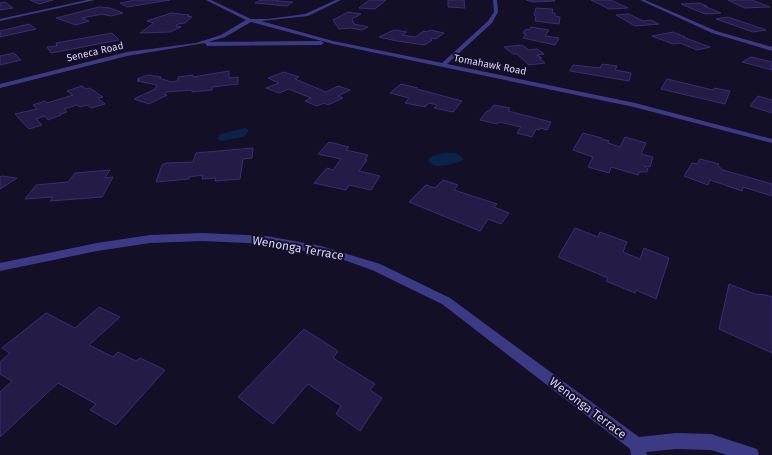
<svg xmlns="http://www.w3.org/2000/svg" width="772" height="455" font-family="'Fira Sans',sans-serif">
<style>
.water{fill:#0c2248}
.building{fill:#241b47;stroke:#3b2d73}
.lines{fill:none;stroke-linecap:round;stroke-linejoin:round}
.minor{fill:#3d3a85;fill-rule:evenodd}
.labels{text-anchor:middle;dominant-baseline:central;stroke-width:4;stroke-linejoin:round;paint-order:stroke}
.far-street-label{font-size:10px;fill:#d9d4ff;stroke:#130f26}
.street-label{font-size:12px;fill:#d9d4ff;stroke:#130f26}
</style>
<rect width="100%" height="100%" fill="#130f26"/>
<g class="water">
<polygon points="246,128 249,131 243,137 222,141 218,139 220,134"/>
<path d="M445,153H456L462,157L463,160C461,163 438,167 435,166C432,165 431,164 429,162V158L439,154Z"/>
</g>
<g class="building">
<polygon points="30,0 53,0 39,4"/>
<polygon points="136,0 170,0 127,7 120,3"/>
<polygon points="261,0 278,0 277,1 293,2 287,6 255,3"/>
<polygon points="369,0 386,0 375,9 359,8"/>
<polygon points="448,0 464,0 465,8 448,7"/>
<polygon points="526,0 554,0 555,1 533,2"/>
<polygon points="591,0 611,0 628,8 609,9"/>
<polygon points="728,0 752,0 770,7 744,8"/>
<polygon points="5,2 13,8 0,10 0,3"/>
<polygon points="699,3 707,6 704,6 721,13 705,14 681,4"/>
<polygon points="99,7 110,8 123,13 111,16 102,14 82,18 89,21 76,25 56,18"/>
<polygon points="536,8 553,9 552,13 555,13 555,16 560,17 559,24 535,21 536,16 534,15"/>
<polygon points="348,12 361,14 352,19 354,24 368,27 362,30 350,28 339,29 333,20"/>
<polygon points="171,13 189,15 187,16 192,17 185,23 178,24 176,26 181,27 170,32 140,33 154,23 147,21"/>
<polygon points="629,14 643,21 651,20 659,24 635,26 616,15"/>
<polygon points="728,17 766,30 753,32 716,19"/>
<polygon points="29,24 36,29 0,37 0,31"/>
<polygon points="531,27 549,30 545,36 559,38 555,45 523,38 526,34 523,33 526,29 529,30"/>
<polygon points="394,30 407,32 402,35 415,37 424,31 427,32 430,30 444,33 436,39 432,38 430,40 432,40 425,45 397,41 379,37"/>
<polygon points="673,32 685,37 683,37 710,47 697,50 680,43 673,44 652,36"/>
<polygon points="112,33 119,40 51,53 47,47 57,46 56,43"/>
<polygon points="522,45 529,50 537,49 544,54 537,55 542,58 539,58 545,63 529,65 517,54 513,54 504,47"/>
<polygon points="14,53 21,60 0,65 0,56"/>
<polygon points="751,57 772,62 772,70 742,62"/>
<polygon points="602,64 617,66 615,70 631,73 629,81 570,71 573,65 600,68"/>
<polygon points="229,71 229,78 238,77 238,84 212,87 212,90 192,92 192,90 166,92 164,94 167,95 149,104 134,99 155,89 157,85 137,81 140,80 137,79 148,75 161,77 159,78 171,82 178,81 178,77 193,75 193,77"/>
<polygon points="284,72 299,77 295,79 326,92 338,86 350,90 338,96 343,98 328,105 324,103 317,106 305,101 311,98 289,89 279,93 266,88 279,83 268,78"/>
<polygon points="667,79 713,90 714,88 730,91 725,104 661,89"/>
<polygon points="401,84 418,88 417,89 462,101 453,112 434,108 437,105 429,103 425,107 405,103 409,98 390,93"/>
<polygon points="82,86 86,89 90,88 103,97 98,98 105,104 91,108 87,105 80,107 77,105 64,109 67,112 60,114 61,115 48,120 45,116 36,119 42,125 29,129 15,114 37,109 33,105 45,101 47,103 73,95 67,91"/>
<polygon points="758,96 772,100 772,113 750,106"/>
<polygon points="494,105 510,108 508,111 551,122 547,130 540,128 539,130 536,129 532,137 517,133 521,127 499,122 497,124 480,120 487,111 489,111"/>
<polygon points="583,133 602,138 601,139 609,141 608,143 620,147 625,137 646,143 641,154 653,157 650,167 644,166 648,169 647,172 639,172 638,175 611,167 609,173 588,167 593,157 573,150"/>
<polygon points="329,142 349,147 346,150 368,155 365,160 367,160 359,171 380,176 371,190 349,185 346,190 314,183 327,168 333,170 341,159 318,154"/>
<polygon points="253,148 252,158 243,159 240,179 215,181 216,178 202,179 203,175 189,177 189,179 156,182 162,165 166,163 193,162 196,153"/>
<polygon points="700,159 719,164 718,166 723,170 772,184 772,196 743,187 742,191 710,180 708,185 684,176 692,163 697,164"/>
<polygon points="110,170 105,178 113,177 102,197 50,201 53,197 25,199 36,185 68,182 75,173"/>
<polygon points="2,176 17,178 0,189 0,177"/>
<polygon points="443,180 458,185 454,190 497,204 494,207 509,213 501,224 488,219 480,231 409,202 426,185 435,188"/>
<polygon points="575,228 598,237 600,232 627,242 623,252 640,259 644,248 669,258 656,299 636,290 635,293 606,281 608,278 558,257"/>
<polygon points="729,284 755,294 766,295 772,297 772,353 719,329"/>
<polygon points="99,307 120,317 89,345 113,357 118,352 136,361 140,358 165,370 116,425 90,410 96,404 58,383 0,437 0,392 12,381 0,374 0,362 10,353 2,348 46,313 75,328"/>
<polygon points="304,329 338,351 333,358 375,384 370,390 382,398 360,431 336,414 341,406 308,384 273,424 238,397"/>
</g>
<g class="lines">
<g class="minor">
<polygon points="87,0 95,0 0,21 0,19"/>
<polygon points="206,0 211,0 251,19 268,19 305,14 336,0 341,0 308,16 261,21 333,41 442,63 488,21 494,12 493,0 497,0 498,12 492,23 447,64 635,103 772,139 772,143 634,107 333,44 251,22 225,37 208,42 321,41 324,43 321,45 207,46 205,43 127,56 0,88 0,84 127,52 196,43 221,35 246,20"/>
<polygon points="640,0 645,0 716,31 772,47 772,51 712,33"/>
<polygon points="203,233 267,236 321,246 380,264 450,298 639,437 676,433 711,434 757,449 759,455 727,455 711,450 676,449 646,452 647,455 631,455 630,449 442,304 372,270 347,261 321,254 267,244 203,241 150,243 97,251 0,271 0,263 97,243 150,235"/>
</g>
</g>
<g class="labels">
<g class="far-street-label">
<text transform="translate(95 52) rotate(-13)">Seneca Road</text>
<text transform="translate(490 65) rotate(11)">Tomahawk Road</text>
</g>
<g class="street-label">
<text transform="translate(298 248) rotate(10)">Wenonga Terrace</text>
<text transform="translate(588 408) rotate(37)">Wenonga Terrace</text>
</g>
</g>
</svg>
